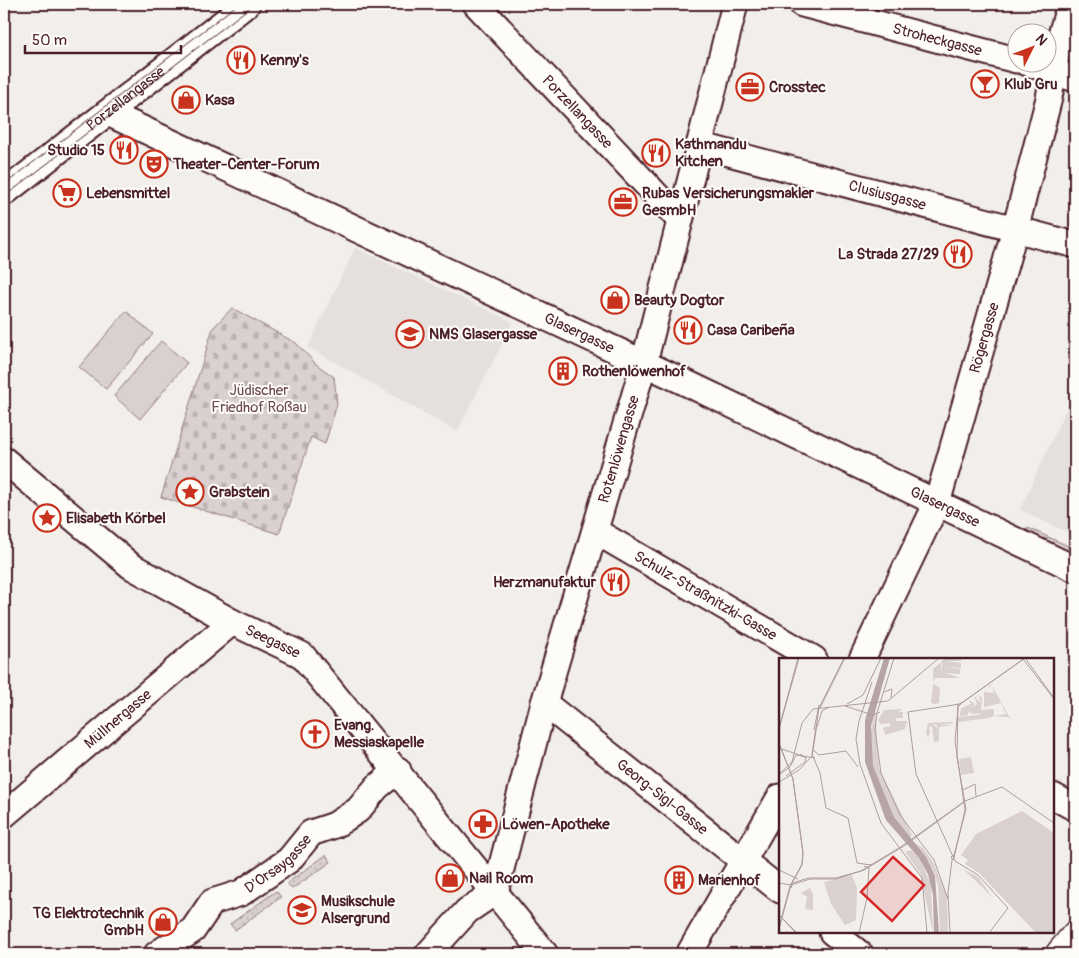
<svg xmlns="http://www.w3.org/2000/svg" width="1079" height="958" font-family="Pangolin,sans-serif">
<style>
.built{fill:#e5dfdd}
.grass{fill:url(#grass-dots);stroke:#92787d}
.cemetery{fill:url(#cemetery-stones);stroke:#92787d}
.park{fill:#d9d0cf;stroke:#92787d}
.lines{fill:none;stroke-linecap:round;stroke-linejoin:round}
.minor-casing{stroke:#4a1f2b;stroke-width:29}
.major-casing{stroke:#4a1f2b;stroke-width:31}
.minor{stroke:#fdfcf7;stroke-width:25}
.major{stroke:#fdfcf7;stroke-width:28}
.tram{stroke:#4a1f2b;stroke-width:1}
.labels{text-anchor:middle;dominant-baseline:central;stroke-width:4;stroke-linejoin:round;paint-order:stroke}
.street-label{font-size:15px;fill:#4a1f2b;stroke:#fdfcf7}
.poi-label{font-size:15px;font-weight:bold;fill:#4a1f2b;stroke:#fdfcf7;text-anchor:start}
.park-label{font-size:15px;fill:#6e4b54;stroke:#fdfcf7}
.inset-road{fill:none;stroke:#af9c9e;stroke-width:1}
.view{fill:#d62828;fill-opacity:0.15;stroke:#d62828;stroke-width:2.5}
.inset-edge{fill:none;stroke:#4a1f2b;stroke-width:2.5}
</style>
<defs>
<pattern id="grass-dots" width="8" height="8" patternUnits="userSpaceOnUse" patternTransform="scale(1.25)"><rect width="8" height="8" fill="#d9d0cf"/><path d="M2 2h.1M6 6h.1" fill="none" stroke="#bcb2b2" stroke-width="1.8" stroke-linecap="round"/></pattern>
<pattern id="cemetery-stones" width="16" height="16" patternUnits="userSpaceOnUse" patternTransform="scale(1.25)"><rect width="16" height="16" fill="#d9d0cf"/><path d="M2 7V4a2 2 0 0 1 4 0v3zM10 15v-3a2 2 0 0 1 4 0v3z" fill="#bcb2b2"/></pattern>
</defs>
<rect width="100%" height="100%" fill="#f2efeb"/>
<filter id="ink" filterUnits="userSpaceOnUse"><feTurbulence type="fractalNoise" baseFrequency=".02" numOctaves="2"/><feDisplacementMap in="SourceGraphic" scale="10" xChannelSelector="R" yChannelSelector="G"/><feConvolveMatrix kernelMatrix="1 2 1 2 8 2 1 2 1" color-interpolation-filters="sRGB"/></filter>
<g filter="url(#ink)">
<g class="built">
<polygon points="355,248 513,322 457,432 308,347"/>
<polygon points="1075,389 1075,536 1020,510"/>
</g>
<g class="grass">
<polygon points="1028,528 1075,549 1075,560 1025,532"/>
<polygon points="326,855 331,862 292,889 287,883"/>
<polygon points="276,891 281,897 235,930 230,924"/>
</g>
<polygon class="cemetery" points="232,308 296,343 316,364 334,377 337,404 325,444 311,437 279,534 161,497 213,328"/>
<g class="park">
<polygon points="126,311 153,334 106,389 79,367"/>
<polygon points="161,341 187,363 140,419 114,396"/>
</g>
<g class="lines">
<g class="minor-casing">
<g id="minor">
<path id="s1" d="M476,4L679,219"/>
<path id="s2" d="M802,4L1016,60"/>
<polyline points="1025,62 1075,79"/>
<path id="s3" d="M108,113L678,379L1075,569"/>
<path id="s4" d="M699,145L1075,245"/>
<path id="s5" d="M4,193L247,4"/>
<path id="s6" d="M4,460L131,566L232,622L302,655L545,954"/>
<path id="s7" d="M595,531L814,659"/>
<path id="s8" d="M862,659L937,503L1015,230L1049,98L1058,45L1070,4"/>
<path id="s9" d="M544,703L780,890"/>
<polyline points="1053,796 1075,808"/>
<path id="s10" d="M4,815L232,622"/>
<path id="s11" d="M495,892L544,703L644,363L735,4"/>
<polyline points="832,932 860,954"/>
<path id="s12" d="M157,954L193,930L212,902L241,893L289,860L311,833L335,825L358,810L377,787L398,770"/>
<polyline points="428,954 467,911 495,892"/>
<polyline points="689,954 780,797"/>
</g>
</g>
<g class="major-casing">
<polyline id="major" points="1060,954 1075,936"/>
</g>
<use href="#minor" class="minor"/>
<use href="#major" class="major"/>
<g class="tram">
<polyline points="4,185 238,4"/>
<polyline points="4,197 254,4"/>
</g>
</g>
</g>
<defs>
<g id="restaurant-ring" transform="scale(1.4375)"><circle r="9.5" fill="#fdfcf7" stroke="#c8321e" stroke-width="1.5"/><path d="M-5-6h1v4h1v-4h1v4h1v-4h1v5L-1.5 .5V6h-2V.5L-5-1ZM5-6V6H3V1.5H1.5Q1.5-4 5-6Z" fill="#c8321e"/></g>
<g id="bar-ring" transform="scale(1.4375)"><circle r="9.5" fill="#fdfcf7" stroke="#c8321e" stroke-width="1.5"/><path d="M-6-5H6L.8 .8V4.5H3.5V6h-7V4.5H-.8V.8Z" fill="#c8321e"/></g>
<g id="office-ring" transform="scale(1.4375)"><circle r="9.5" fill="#fdfcf7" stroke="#c8321e" stroke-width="1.5"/><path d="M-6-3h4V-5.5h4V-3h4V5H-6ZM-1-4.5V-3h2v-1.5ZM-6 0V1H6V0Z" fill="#c8321e"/></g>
<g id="shop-ring" transform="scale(1.4375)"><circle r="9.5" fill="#fdfcf7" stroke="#c8321e" stroke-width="1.5"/><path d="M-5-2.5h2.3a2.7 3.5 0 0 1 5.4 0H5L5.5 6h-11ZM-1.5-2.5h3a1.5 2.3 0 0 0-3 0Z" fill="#c8321e"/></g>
<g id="theatre-ring" transform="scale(1.4375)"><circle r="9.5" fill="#fdfcf7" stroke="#c8321e" stroke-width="1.5"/><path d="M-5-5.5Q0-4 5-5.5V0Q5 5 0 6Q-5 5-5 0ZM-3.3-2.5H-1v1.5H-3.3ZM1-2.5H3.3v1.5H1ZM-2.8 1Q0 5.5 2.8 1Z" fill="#c8321e"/></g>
<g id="supermarket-ring" transform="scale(1.4375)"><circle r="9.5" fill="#fdfcf7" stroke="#c8321e" stroke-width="1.5"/><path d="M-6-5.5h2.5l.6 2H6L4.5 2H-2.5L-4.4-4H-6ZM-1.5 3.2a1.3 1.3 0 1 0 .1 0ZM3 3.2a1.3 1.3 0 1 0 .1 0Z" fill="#c8321e"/></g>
<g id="school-ring" transform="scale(1.4375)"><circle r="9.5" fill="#fdfcf7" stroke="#c8321e" stroke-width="1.5"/><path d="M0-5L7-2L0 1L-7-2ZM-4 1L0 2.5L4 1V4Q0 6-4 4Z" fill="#c8321e"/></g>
<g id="building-ring" transform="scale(1.4375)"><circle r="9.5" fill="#fdfcf7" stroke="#c8321e" stroke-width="1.5"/><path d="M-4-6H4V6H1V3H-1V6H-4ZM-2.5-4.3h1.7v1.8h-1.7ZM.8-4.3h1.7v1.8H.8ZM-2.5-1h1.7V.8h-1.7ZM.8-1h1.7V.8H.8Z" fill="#c8321e"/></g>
<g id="sight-ring" transform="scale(1.4375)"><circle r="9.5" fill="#fdfcf7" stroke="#c8321e" stroke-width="1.5"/><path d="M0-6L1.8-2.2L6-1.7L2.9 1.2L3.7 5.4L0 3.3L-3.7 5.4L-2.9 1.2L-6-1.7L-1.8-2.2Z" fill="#c8321e"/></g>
<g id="church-ring" transform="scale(1.4375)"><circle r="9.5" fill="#fdfcf7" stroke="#c8321e" stroke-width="1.5"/><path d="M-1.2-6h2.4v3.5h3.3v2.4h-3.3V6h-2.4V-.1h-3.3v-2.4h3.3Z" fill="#c8321e"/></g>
<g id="pharmacy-ring" transform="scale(1.4375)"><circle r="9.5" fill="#fdfcf7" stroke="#c8321e" stroke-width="1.5"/><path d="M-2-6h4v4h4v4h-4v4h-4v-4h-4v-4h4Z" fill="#c8321e"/></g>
</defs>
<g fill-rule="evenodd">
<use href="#restaurant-ring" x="241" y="60"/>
<use href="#bar-ring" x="985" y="84"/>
<use href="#office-ring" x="750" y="87"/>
<use href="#shop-ring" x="186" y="100"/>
<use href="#restaurant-ring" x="124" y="150"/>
<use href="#restaurant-ring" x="656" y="153"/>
<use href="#theatre-ring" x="154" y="164"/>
<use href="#supermarket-ring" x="67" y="193"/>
<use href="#office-ring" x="623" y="202"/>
<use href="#restaurant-ring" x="958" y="254"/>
<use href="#shop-ring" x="615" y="300"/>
<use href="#restaurant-ring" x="688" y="330"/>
<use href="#school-ring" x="410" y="334"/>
<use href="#building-ring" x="563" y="371"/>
<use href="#sight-ring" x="190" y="492"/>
<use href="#sight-ring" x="47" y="518"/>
<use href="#restaurant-ring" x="615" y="582"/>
<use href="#church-ring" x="315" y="734"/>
<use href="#pharmacy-ring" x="483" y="824"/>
<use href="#shop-ring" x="450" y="878"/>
<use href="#building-ring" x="679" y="880"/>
<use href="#school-ring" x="302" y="910"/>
<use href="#shop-ring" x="163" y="922"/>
</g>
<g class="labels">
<g class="street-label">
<text stroke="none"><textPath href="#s2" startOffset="140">Stroheckgasse</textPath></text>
<text stroke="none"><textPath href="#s5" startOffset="154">Porzellangasse</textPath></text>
<text stroke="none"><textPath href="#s1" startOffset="148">Porzellangasse</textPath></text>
<text stroke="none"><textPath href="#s4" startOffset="195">Clusiusgasse</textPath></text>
<text stroke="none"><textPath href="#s3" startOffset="520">Glasergasse</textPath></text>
<text stroke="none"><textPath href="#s8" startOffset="345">Rögergasse</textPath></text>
<text stroke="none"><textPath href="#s11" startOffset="460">Rotenlöwengasse</textPath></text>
<text stroke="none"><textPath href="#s3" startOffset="925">Glasergasse</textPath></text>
<text stroke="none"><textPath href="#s7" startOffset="128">Schulz-Straßnitzki-Gasse</textPath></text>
<text stroke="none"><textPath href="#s6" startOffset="326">Seegasse</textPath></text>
<text stroke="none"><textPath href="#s10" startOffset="149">Müllnergasse</textPath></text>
<text stroke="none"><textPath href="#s9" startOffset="151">Georg-Sigl-Gasse</textPath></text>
<text stroke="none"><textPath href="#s12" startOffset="155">D'Orsaygasse</textPath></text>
</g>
<g class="poi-label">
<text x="260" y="60">Kenny's</text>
<text x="1004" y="84">Klub Gru</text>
<text x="769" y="87">Crosstec</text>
<text x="205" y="100">Kasa</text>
<text x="675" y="144">Kathmandu<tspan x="675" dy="17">Kitchen</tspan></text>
<text x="105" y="150" text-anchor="end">Studio 15</text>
<text x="173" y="164">Theater-Center-Forum</text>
<text x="86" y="193">Lebensmittel</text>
<text x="642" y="193">Rubas Versicherungsmakler<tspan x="642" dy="17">GesmbH</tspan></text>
<text x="939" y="254" text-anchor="end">La Strada 27/29</text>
<text x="634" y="300">Beauty Dogtor</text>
<text x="707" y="330">Casa Caribeña</text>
<text x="429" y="334">NMS Glasergasse</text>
<text x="582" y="371">Rothenlöwenhof</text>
<text x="209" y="492">Grabstein</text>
<text x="66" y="518">Elisabeth Körbel</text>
<text x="596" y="582" text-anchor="end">Herzmanufaktur</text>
<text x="334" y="725">Evang.<tspan x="334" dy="17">Messiaskapelle</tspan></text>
<text x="502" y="824">Löwen-Apotheke</text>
<text x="469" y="878">Nail Room</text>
<text x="698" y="880">Marienhof</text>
<text x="321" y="901">Musikschule<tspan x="321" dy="17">Alsergrund</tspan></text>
<text x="144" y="913" text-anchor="end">TG Elektrotechnik<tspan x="144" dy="17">GmbH</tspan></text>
</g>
<g class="park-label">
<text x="259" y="390">Jüdischer<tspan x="259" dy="17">Friedhof Roßau</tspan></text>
</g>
</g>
<g transform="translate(779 658)">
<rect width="275" height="275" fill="#f2efeb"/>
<path d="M212,26L232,62L229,59L210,60L228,59L215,58L227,56L222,45L205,49V39L218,40L205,39V34L215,35L213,27L206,32ZM199,36L203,40L202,55L193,56L190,53L189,57L181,58L182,50L192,46L190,42L196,46L191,50L198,46L195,38L202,45ZM149,65L172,64L176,65L159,67H175L160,69V83L158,67L154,66L158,70L160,83L155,84L153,68L150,69L153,82L151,73L149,80L147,75Z" fill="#d9d0cf"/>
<path d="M167,0H183L182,3H167L182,5V10L166,9L181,11V16L166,15L181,20H156L154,24V11L162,4V17L163,5L162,3ZM154,26L161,30L160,45L156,46L152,45ZM96,48L100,110L133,177L130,180L115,159L94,108L91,80ZM123,51L120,54H124V60H117V63H128L126,71L106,77L104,70L111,68V65L102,66L99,62L105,52ZM215,51V58L209,60L179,64V59L200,57L203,52ZM192,99L195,115L182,117L180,101ZM91,118L107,162L122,184L106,161ZM243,153L275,175V275H257L200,215L186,206L189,202L182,197L197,176ZM134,184L144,190L154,204L168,238L169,275H161L159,229L156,216L146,198ZM132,192L142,202L152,227L154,275L141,215L126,194ZM184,211L199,219L214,240L201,227ZM73,217L78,230L77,262L66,267L52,246L45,224ZM31,230L34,237V252L26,251L28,239L22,235Z" fill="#d9d0cf"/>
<path d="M105,0H111L92,68L94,108L115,159L147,199L156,218L160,275H155L154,237L149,216L140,200L107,162L86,104V62Z" fill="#b7a5a6"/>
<path class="inset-road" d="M65,0L40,50L33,96L41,115L47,150L69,160L78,205L92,207M244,1L275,41M93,24L80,63L77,81L81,106L102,165L143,220L148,275M105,34L113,31L112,40M68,46L84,37L102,0M180,47L246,0M66,48L94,57L101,54M41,50L66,0M98,55L96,72L102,115L121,157L155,202L169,241M98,55L115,0M0,70L19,0M0,71L20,0M35,72L40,47M36,75L43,53L50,49M0,85L14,121L24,195L23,206L11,228L0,269M0,86L14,121L24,195L23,207L12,227L0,271M3,91L26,99M34,92L40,97L67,93L79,109M0,116L13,104L23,65L34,51L109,43L160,0M0,117L11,109L17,97L36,100M7,118L26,104L27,100L21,96M0,124L20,112L33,98L37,73M184,132L196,126L197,138M175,197L174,202L172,199L175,197L187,151L178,99L179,45M175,200L186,152L176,83L179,49L183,44M0,212L19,221M0,225L12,227L31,221H57L85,212L125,188L185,144M12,230L14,225L29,220H57L82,213L123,188L186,143L223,129L275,165M0,257L17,275M0,257L18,275M80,275L88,240L90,210L85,208M171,275L169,235L173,202M210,275L229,250L199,217L176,203L137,116L129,54L181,46L246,0L275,40"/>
<path class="view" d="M114,199L145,227L113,263L82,234Z"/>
<rect width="275" height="275" class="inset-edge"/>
</g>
<rect width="1079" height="958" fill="none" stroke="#fdfcf7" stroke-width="20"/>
<rect x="10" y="10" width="1059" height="938" fill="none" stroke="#4a1f2b" stroke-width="2" filter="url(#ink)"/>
<g transform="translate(1032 48) rotate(48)"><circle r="24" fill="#fdfcf7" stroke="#b5a4a5"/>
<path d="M0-4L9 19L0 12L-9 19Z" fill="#c8321e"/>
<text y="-8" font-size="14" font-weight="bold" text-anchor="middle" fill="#4a1f2b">N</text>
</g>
<path d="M25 45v8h156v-8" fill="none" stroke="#4a1f2b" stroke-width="2.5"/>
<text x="32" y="45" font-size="15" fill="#4a1f2b" stroke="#fdfcf7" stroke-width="4" paint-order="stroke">50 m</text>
</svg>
